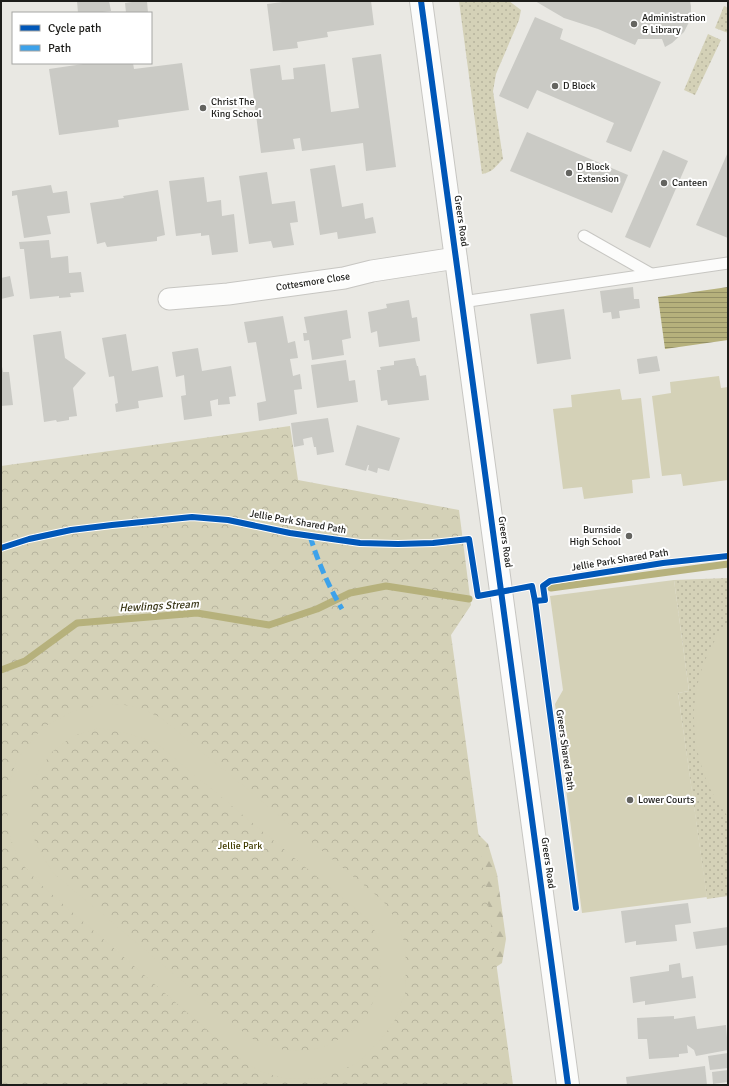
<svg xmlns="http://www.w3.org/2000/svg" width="729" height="1086" font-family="Signika,sans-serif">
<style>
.grass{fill:url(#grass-dots)}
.forest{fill:url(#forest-firs)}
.park{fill:url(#park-crowns)}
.garden{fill:#d4d1b7;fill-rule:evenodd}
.water{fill:url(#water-rules)}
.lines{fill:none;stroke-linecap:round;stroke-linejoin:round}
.stream{stroke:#b6b17c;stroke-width:7}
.building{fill:#cacac5}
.lane-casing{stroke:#c7c6c2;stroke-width:13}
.street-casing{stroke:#c7c6c2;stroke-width:23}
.secondary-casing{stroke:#c7c6c2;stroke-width:24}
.lane{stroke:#fcfcfb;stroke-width:11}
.street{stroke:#fcfcfb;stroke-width:21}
.secondary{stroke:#fcfcfb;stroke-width:22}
.quiet{stroke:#3da2ea;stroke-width:5;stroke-dasharray:10 5;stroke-linecap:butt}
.cycleway-casing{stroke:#fff;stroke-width:8}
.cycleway{stroke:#0057b8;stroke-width:6}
.poi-dot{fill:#646460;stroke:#fff;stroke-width:1.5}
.labels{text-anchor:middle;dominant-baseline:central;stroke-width:4;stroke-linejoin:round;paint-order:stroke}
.poi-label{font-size:10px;fill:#1d1d1a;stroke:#fff;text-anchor:start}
.street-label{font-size:10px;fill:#1d1d1a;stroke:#fff}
.park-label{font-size:10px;fill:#403b00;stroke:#fff}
.water-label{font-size:11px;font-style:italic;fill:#393616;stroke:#fff}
</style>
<defs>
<pattern id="grass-dots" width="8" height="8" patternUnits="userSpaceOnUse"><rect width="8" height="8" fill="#d4d1b7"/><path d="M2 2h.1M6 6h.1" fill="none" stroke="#b6b39d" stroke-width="1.8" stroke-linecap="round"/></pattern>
<pattern id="forest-firs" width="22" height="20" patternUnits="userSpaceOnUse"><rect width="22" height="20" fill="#d4d1b7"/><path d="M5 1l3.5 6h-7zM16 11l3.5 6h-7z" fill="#b6b39d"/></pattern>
<pattern id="park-crowns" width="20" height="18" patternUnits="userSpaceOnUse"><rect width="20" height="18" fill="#d4d1b7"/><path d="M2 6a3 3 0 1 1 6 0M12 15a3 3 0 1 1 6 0" fill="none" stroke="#b6b39d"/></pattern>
<pattern id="water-rules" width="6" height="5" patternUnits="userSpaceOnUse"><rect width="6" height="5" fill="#b6b17c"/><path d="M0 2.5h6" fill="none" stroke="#938f65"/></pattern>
</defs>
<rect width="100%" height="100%" fill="#e9e8e3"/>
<g class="grass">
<path d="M459,1H509L521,10L519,20L496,74L493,91L503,159C497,165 492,173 482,174Z"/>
<polygon points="724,6 728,8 728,33 715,28"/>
<polygon points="708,34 721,40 695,95 684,90"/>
<polygon points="728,578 728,896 707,899 678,693 689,691 674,580"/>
</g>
<polygon class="forest" points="472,828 488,844 497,874 506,939 502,963 490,971"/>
<polygon class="park" points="290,426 298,480 459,510 471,605 451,635 513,1085 1,1085 1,466"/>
<g class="garden">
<polygon points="719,376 721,388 728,387 728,480 683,486 681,474 662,476 652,396 671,393 670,382"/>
<polygon points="620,389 622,400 641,398 650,478 632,480 633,493 584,499 582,487 563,489 553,409 572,407 571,395"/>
<polygon points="674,580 689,691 678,693 707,897 582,913 555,704 563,690 550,596"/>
<path d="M728,621V817C719,804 709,790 704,774C685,720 693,666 728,621Z"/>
<path d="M102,704C129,704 137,706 161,718L383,901L397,921L405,944L406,965L405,994L394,1022L379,1042L357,1063L323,1078L303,1079L282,1078L262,1072L245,1063L39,883L18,859L8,831L7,794L16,761L42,728L72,712ZM99,728L125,733L155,742L369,920L379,939L381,973L378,989L368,1014L346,1035L328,1045L308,1051L284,1050L263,1044L249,1037L52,872L35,842L30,815V793L38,772L52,752L73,736Z"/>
</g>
<polygon class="water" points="728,287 728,340 665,349 658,297"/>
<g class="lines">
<g class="stream">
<polyline points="551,588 728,564"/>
<polyline points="1,670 25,661 77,623 197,613 269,625 317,609 350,593 386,586 469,599"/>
</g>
</g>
<g class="building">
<polygon points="77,1 109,1 111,11 94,13 78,13"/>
<polygon points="139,1 147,1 148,13 126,13 125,3"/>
<polygon points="290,1 371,1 374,25 327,32 328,37 297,42 298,48 273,51 267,4"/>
<polygon points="535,1 690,1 691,6 691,18 684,32 672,43 665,47 662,39 638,39 635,45 598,29 564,18"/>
<polygon points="535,17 563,29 560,39 661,82 631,152 606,142 614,123 537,90 528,109 499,96"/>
<polygon points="381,54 396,167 366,171 363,143 302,151 300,138 293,139 295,149 261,153 250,69 280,65 282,80 294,79 293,68 325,64 331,112 359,108 352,58"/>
<polygon points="90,63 133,63 134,69 182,63 189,110 118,120 119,127 59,135 49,69"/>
<polygon points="527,132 628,175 612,213 510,171"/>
<polygon points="663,150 688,161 650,248 625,237"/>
<polygon points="728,152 728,238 696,225"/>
<polygon points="335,165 342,207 363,203 365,219 373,217 376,233 338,239 337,232 320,235 310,169"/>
<polygon points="267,172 272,204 295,201 298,222 290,223 294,245 273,248 271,241 249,244 239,176"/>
<polygon points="204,177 207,202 221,200 222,216 234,214 238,252 212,255 209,235 201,236 201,233 176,236 169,181"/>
<polygon points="51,185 53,193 67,191 70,213 47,216 51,234 24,238 17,195 12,196 12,191"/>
<polygon points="158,190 165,235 157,237 157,241 107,247 105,242 97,244 90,203 124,198 123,196"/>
<polygon points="49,240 51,258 68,256 69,273 81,272 84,292 70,293 71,297 59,298 59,296 30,299 24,249 20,249 19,242"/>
<polygon points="10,276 14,296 1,299 1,278"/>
<polygon points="633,287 634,299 639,299 640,308 619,311 620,318 612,319 611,312 603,313 600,291"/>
<polygon points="409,300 412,318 417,317 420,341 379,347 377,331 371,333 368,312 387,308 386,304"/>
<polygon points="564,309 571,359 537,364 530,314"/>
<polygon points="347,310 351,338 342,340 344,355 312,360 309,340 304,341 303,333 307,333 304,317"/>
<polygon points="283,316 288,343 295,341 298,358 290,359 293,376 300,374 302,389 294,390 297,414 259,421 257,403 266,401 256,342 248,343 244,322"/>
<polygon points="61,331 65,358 86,373 73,388 77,416 69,417 69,420 57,422 56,420 44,422 33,335"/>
<polygon points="126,334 132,371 158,366 163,397 138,401 139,408 116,412 115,404 118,403 114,376 109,377 102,338"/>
<polygon points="198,348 202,371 231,366 236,396 229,397 230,404 218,405 218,399 210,401 212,416 184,420 181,396 186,395 184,375 176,377 172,352"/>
<polygon points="657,356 660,371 639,374 637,359"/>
<polygon points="415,358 417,366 418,366 420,376 426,375 429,400 388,405 387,400 381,401 377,370 381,370 380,367 394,365 394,361"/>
<polygon points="346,360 349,381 355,380 358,402 317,408 311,365"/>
<polygon points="1,361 3,372 9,372 13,405 1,406"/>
<polygon points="328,418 334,452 317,455 316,447 314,447 312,437 303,439 304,445 294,447 291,423"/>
<polygon points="357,425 400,438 389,471 378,468 377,473 368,470 369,465 368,465 366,471 345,465"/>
<polygon points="688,903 691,923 675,925 677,941 636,945 636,941 625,943 621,911"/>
<polygon points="728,927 728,945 696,949 693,932"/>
<polygon points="680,963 682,978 693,976 696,998 645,1005 645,1001 633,1003 630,977 669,971 669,965"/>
<polygon points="674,1016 674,1019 695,1016 697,1029 726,1025 728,1050 696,1056 694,1050 687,1045 688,1053 679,1054 679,1057 649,1059 647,1039 638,1039 637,1018"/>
<polygon points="728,1053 728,1068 710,1070 708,1056"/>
<polygon points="705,1066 707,1085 627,1085 626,1077"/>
<polygon points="728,1070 728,1082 713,1084 712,1072"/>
</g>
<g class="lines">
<g class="lane-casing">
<g id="lane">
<polyline points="584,236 651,274"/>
<polyline points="462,302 728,263"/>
</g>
</g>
<g class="street-casing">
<polyline id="street" points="169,299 228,294 344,278 372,271 456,258"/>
</g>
<g class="secondary-casing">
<polyline id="secondary" points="421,1 568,1085"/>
</g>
<use href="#lane" class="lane"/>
<use href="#street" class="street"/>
<use href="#secondary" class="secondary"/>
<path class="quiet" d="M310,536C318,562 328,585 342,609"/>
<g class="cycleway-casing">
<g id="cycleway">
<polyline points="421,1 568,1085"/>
<polyline points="1,548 29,539 71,530 112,525 192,517 228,520 290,533 360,543 398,544 433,543 469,539 478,596 532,586 535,601 545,600 543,586 550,581 663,563 728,556"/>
<polyline points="535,601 576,908"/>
</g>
</g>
<use href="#cycleway" class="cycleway"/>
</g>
<g class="poi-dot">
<circle cx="634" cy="24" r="4"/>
<circle cx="555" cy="86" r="4"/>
<circle cx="203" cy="108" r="4"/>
<circle cx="569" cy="173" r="4"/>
<circle cx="664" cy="183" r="4"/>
<circle cx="629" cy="536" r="4"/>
<circle cx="630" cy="800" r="4"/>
</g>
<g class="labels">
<g class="poi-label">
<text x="642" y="18">Administration<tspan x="642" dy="12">&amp; Library</tspan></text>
<text x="563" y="86">D Block</text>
<text x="211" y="102">Christ The<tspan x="211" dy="12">King School</tspan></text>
<text x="577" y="167">D Block<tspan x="577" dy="12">Extension</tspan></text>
<text x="672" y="183">Canteen</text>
<text x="621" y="530" text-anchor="end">Burnside<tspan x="621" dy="12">High School</tspan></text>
<text x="638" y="800">Lower Courts</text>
</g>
<g class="street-label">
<text transform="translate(461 221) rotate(82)">Greers Road</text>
<text transform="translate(313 282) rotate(-9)">Cottesmore Close</text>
<text transform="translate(298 522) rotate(10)">Jellie Park Shared Path</text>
<text transform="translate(505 542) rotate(82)">Greers Road</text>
<text transform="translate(620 560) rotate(-9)">Jellie Park Shared Path</text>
<text transform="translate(565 750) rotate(82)">Greers Shared Path</text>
<text transform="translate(548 863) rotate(82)">Greers Road</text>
</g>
<g class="park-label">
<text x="240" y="846">Jellie Park</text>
</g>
<g class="water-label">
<text transform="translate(159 606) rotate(-3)">Hewlings Stream</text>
</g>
</g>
<rect width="729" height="1086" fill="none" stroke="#1d1d1a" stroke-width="4"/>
<rect x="12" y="12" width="140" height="52" fill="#ffffff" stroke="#a5a5a3"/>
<rect x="20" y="25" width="20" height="6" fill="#0057b8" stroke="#a5a5a3"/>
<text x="48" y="32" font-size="12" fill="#1d1d1a">Cycle path</text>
<rect x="20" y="45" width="20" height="6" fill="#3da2ea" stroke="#a5a5a3"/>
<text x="48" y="52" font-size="12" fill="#1d1d1a">Path</text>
</svg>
